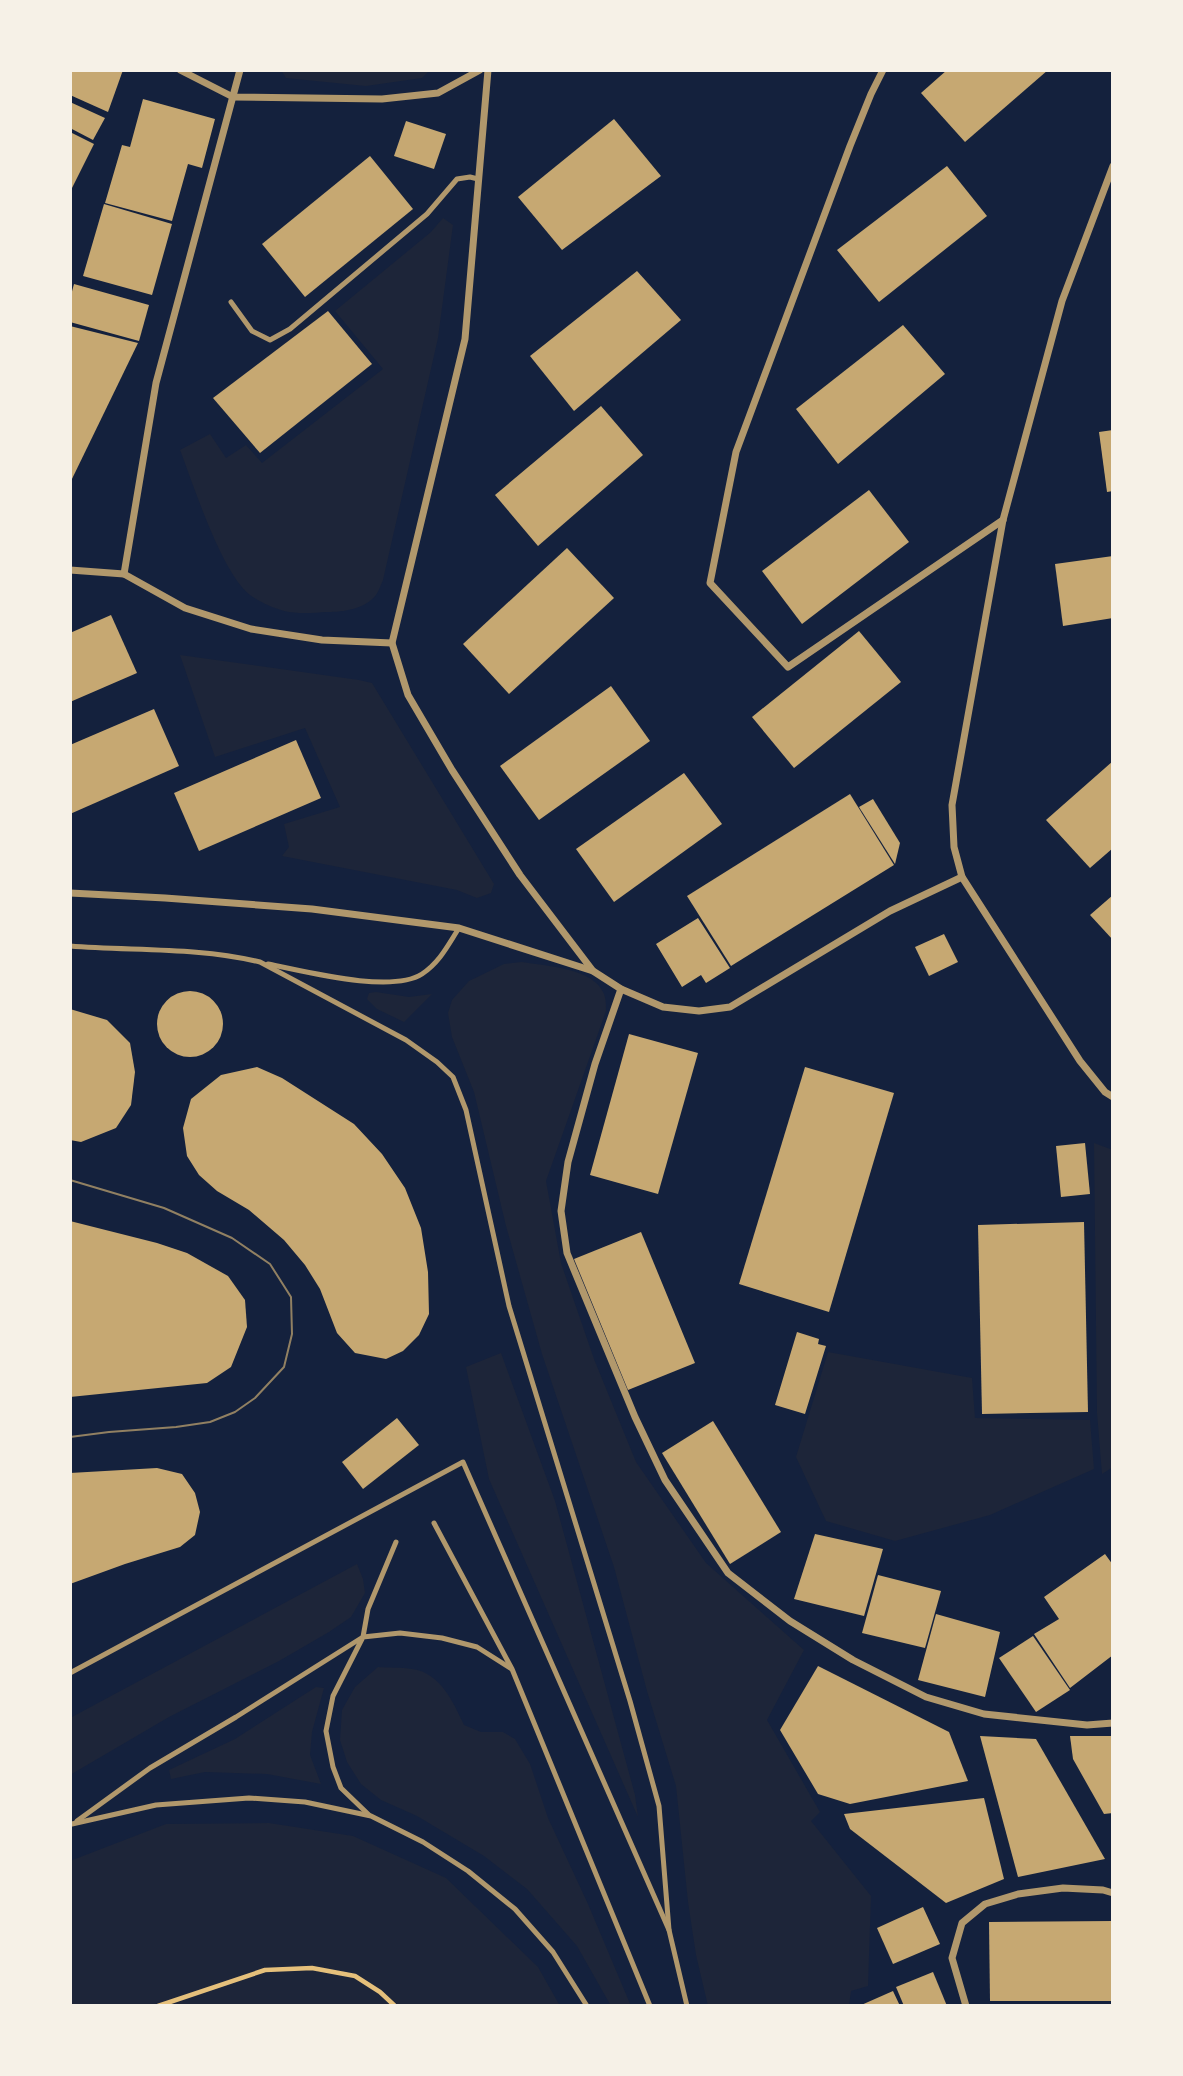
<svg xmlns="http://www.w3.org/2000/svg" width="1183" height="2076" font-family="Manrope,sans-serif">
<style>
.green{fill:#1d2539}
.building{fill:#c6a872}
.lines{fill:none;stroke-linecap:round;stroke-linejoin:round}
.path{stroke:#e5c07b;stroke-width:4.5}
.service{stroke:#b1986c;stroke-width:5}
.minor{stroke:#b1986c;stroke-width:7}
.tram{stroke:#918062;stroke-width:2}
</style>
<rect width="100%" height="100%" fill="#14213d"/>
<g class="green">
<polygon points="281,70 430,70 422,78 366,86 286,78"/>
<path d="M443,218L453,225L438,338L383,580C381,584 379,591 376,595C365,609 344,612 327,612C313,613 297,614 284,611C273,608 259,602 250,595C221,572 194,486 180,450L210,434L226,458L246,445L262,463L383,369L335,311L431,232Z"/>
<polygon points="180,655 359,680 372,683 494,884 491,893 477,898 457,890 282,856 289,847 284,824 340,807 305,728 215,757"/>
<path d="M522,962C546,966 594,968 604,994C606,999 606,1006 606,1011L546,1181L561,1263L594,1359L636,1462L706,1563L804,1650L767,1720L820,1812L811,1821L871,1896L868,1986L851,1991L849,2006H708L696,1955L688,1902L676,1786L647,1691L614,1567L542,1354L506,1226L474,1092L452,1037L448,1013L452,1000L469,981L504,964Z"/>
<polygon points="376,992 409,997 432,994 404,1022 377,1009 367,999 369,993"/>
<polygon points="1094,1143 1113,1150 1113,1467 1102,1474 1097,1413"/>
<polygon points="828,1352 972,1378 975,1418 1090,1420 1094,1469 990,1515 895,1541 826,1521 796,1457"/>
<polygon points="501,1353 555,1501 635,1795 638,1817 489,1479 466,1367"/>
<polygon points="357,1564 363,1579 365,1593 351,1617 329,1632 279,1661 169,1717 70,1775 70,1718"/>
<path d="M378,1667C389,1668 401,1667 412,1669C441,1673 453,1702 464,1725L481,1732H503L515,1739L530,1764L548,1818L588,1904L631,2006H611L577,1946L527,1889L484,1856L417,1816L381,1800L361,1784L347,1762L340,1740L342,1710L355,1687Z"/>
<polygon points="316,1687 324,1688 312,1732 310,1755 321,1784 267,1774 205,1772 171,1779 169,1770 235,1739"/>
<polygon points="269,1823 353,1836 446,1878 538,1967 560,2006 70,2006 70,1861 166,1824"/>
</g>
<g class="building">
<polygon points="70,70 123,70 108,112 70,95"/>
<polygon points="947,70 1048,70 965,142 921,93"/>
<polygon points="143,99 215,119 202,168 188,164 172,221 105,203 122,145 130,147"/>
<polygon points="70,102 105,118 93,140 70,128"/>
<polygon points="614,119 661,176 562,250 518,197"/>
<polygon points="406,121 446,134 434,169 394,156"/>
<polygon points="70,132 94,144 70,192"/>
<polygon points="370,156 413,209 305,297 262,244"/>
<polygon points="947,166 987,216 879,302 837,250"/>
<polygon points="104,204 172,224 152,295 83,276"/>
<polygon points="637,271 681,320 574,411 530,356"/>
<polygon points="74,284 149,305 139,341 70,322 70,299"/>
<polygon points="328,311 372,364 260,453 213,398"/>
<polygon points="903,325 945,374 838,464 796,409"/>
<polygon points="70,326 138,343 70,483"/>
<polygon points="601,406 643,455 538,546 495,495"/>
<polygon points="1113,430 1113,491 1107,492 1099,432"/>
<polygon points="869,490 909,542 802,624 762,571"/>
<polygon points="567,548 614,598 509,694 463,644"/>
<polygon points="1113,556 1113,618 1063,626 1055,564"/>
<polygon points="111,615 137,673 70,702 70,633"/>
<polygon points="859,631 901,682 794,768 752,717"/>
<polygon points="611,686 650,741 539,820 500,766"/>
<polygon points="154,709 179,766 70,814 70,745"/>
<polygon points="296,740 321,798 199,851 174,793"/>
<polygon points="1113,761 1113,848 1090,868 1046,820"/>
<polygon points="684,773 722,824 614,902 576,849"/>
<polygon points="850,794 894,865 731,966 687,896"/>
<polygon points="873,799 900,843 895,864 859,807"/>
<polygon points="1113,895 1113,940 1090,915"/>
<polygon points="698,918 730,968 706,983 701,975 682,987 656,944"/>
<polygon points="944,934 958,962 929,976 915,947"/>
<circle cx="190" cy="1024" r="33"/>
<polygon points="70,1009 107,1020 130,1043 135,1072 131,1105 116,1128 81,1142 70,1140"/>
<polygon points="629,1034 698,1053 658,1194 590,1175"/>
<polygon points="257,1067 282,1078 354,1124 382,1154 405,1188 421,1228 428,1272 429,1314 419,1335 403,1351 386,1359 355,1353 337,1333 320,1289 305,1265 284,1240 249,1210 217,1191 199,1175 187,1156 183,1128 191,1099 221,1075"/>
<polygon points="805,1067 894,1093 829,1312 739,1284"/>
<polygon points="1085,1143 1090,1194 1061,1197 1056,1146"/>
<polygon points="70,1221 157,1243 187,1253 228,1276 245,1300 247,1327 231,1367 207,1383 70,1397"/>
<polygon points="1084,1222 1088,1412 982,1414 978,1225"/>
<polygon points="641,1232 695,1363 628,1390 574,1259"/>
<polygon points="797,1332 819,1339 818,1344 826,1346 805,1414 775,1405"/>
<polygon points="397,1418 419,1445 363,1489 342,1462"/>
<polygon points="713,1421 781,1532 730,1564 662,1453"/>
<polygon points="157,1468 182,1474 195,1493 200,1512 195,1535 180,1547 125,1564 70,1584 70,1473"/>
<polygon points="815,1534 883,1549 864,1616 794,1599"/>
<polygon points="1105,1554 1113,1565 1113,1655 1070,1688 1034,1634 1059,1619 1044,1597"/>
<polygon points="878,1575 941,1591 925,1648 862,1633"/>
<polygon points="936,1614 1000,1632 985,1697 918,1680"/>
<polygon points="1033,1636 1070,1690 1036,1712 999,1658"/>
<polygon points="818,1666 949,1732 968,1781 850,1804 818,1794 780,1730"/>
<polygon points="980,1736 1036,1739 1105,1859 1018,1877"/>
<polygon points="1070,1736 1113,1736 1113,1813 1104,1814 1073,1759"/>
<polygon points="984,1798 1004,1879 946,1903 850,1829 844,1814"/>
<polygon points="923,1907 940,1944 893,1964 877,1928"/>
<polygon points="1113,1921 1113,2001 990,2001 989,1922"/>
<polygon points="933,1972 947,2006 904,2006 896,1987"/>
<polygon points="893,1991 900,2006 859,2006"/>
</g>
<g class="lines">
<polyline class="path" points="158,2006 265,1970 312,1968 355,1976 380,1992 395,2006"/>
<g class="service">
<polyline points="231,302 252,331 270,340 290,329 427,214 457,179 470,177 478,179"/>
<path d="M70,946C133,951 198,947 260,962L406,1040L437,1062L453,1077L466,1110L509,1306L630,1701L659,1806L669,1930"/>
<path d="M268,964C304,971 391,994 422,974C440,962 448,945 459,928"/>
<polyline points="434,1523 512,1669 650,2006"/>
<polyline points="70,1673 463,1462 669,1930 687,2006"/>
<polyline points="369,1815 341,1788 333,1767 326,1731 333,1696 363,1637 400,1633 442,1638 477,1647 510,1668"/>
<polyline points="77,1821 150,1768 236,1717 363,1637 368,1609 396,1542"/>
<polyline points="72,1824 156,1805 249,1798 305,1802 371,1816 423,1842 468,1871 515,1909 553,1952 587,2006"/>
</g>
<g class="minor">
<polyline points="180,70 233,97 382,99 438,93 480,70"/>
<polyline points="488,70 465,339 392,643 408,695 452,770 520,875 593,971 621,989 663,1007 699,1011 730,1007 890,911 962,877"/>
<polyline points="883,70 871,94 850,146 736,452 710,583 788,667 1003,520"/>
<polyline points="1113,166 1062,301 1003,520 952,805 954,847 962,877 1080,1061 1105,1092 1113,1097"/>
<polyline points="70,570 124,574 185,608 251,629 322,640 392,643"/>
<polyline points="124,574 156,383 240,70"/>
<polyline points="70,893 165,898 312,909 459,928 593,971"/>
<polyline points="621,989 595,1064 568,1162 561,1211 567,1253 635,1417 665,1480 728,1573 790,1621 853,1660 926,1697 984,1714 1087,1725 1113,1723"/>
<polyline points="966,2006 952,1958 962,1923 985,1904 1018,1894 1063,1888 1103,1890 1113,1893"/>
</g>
<polyline class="tram" points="70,1180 164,1208 232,1238 270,1264 291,1297 292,1334 284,1367 255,1398 235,1412 210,1422 176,1427 109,1432 70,1437"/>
</g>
<rect width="1183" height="2076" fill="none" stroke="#f6f1e7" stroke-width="144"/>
</svg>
